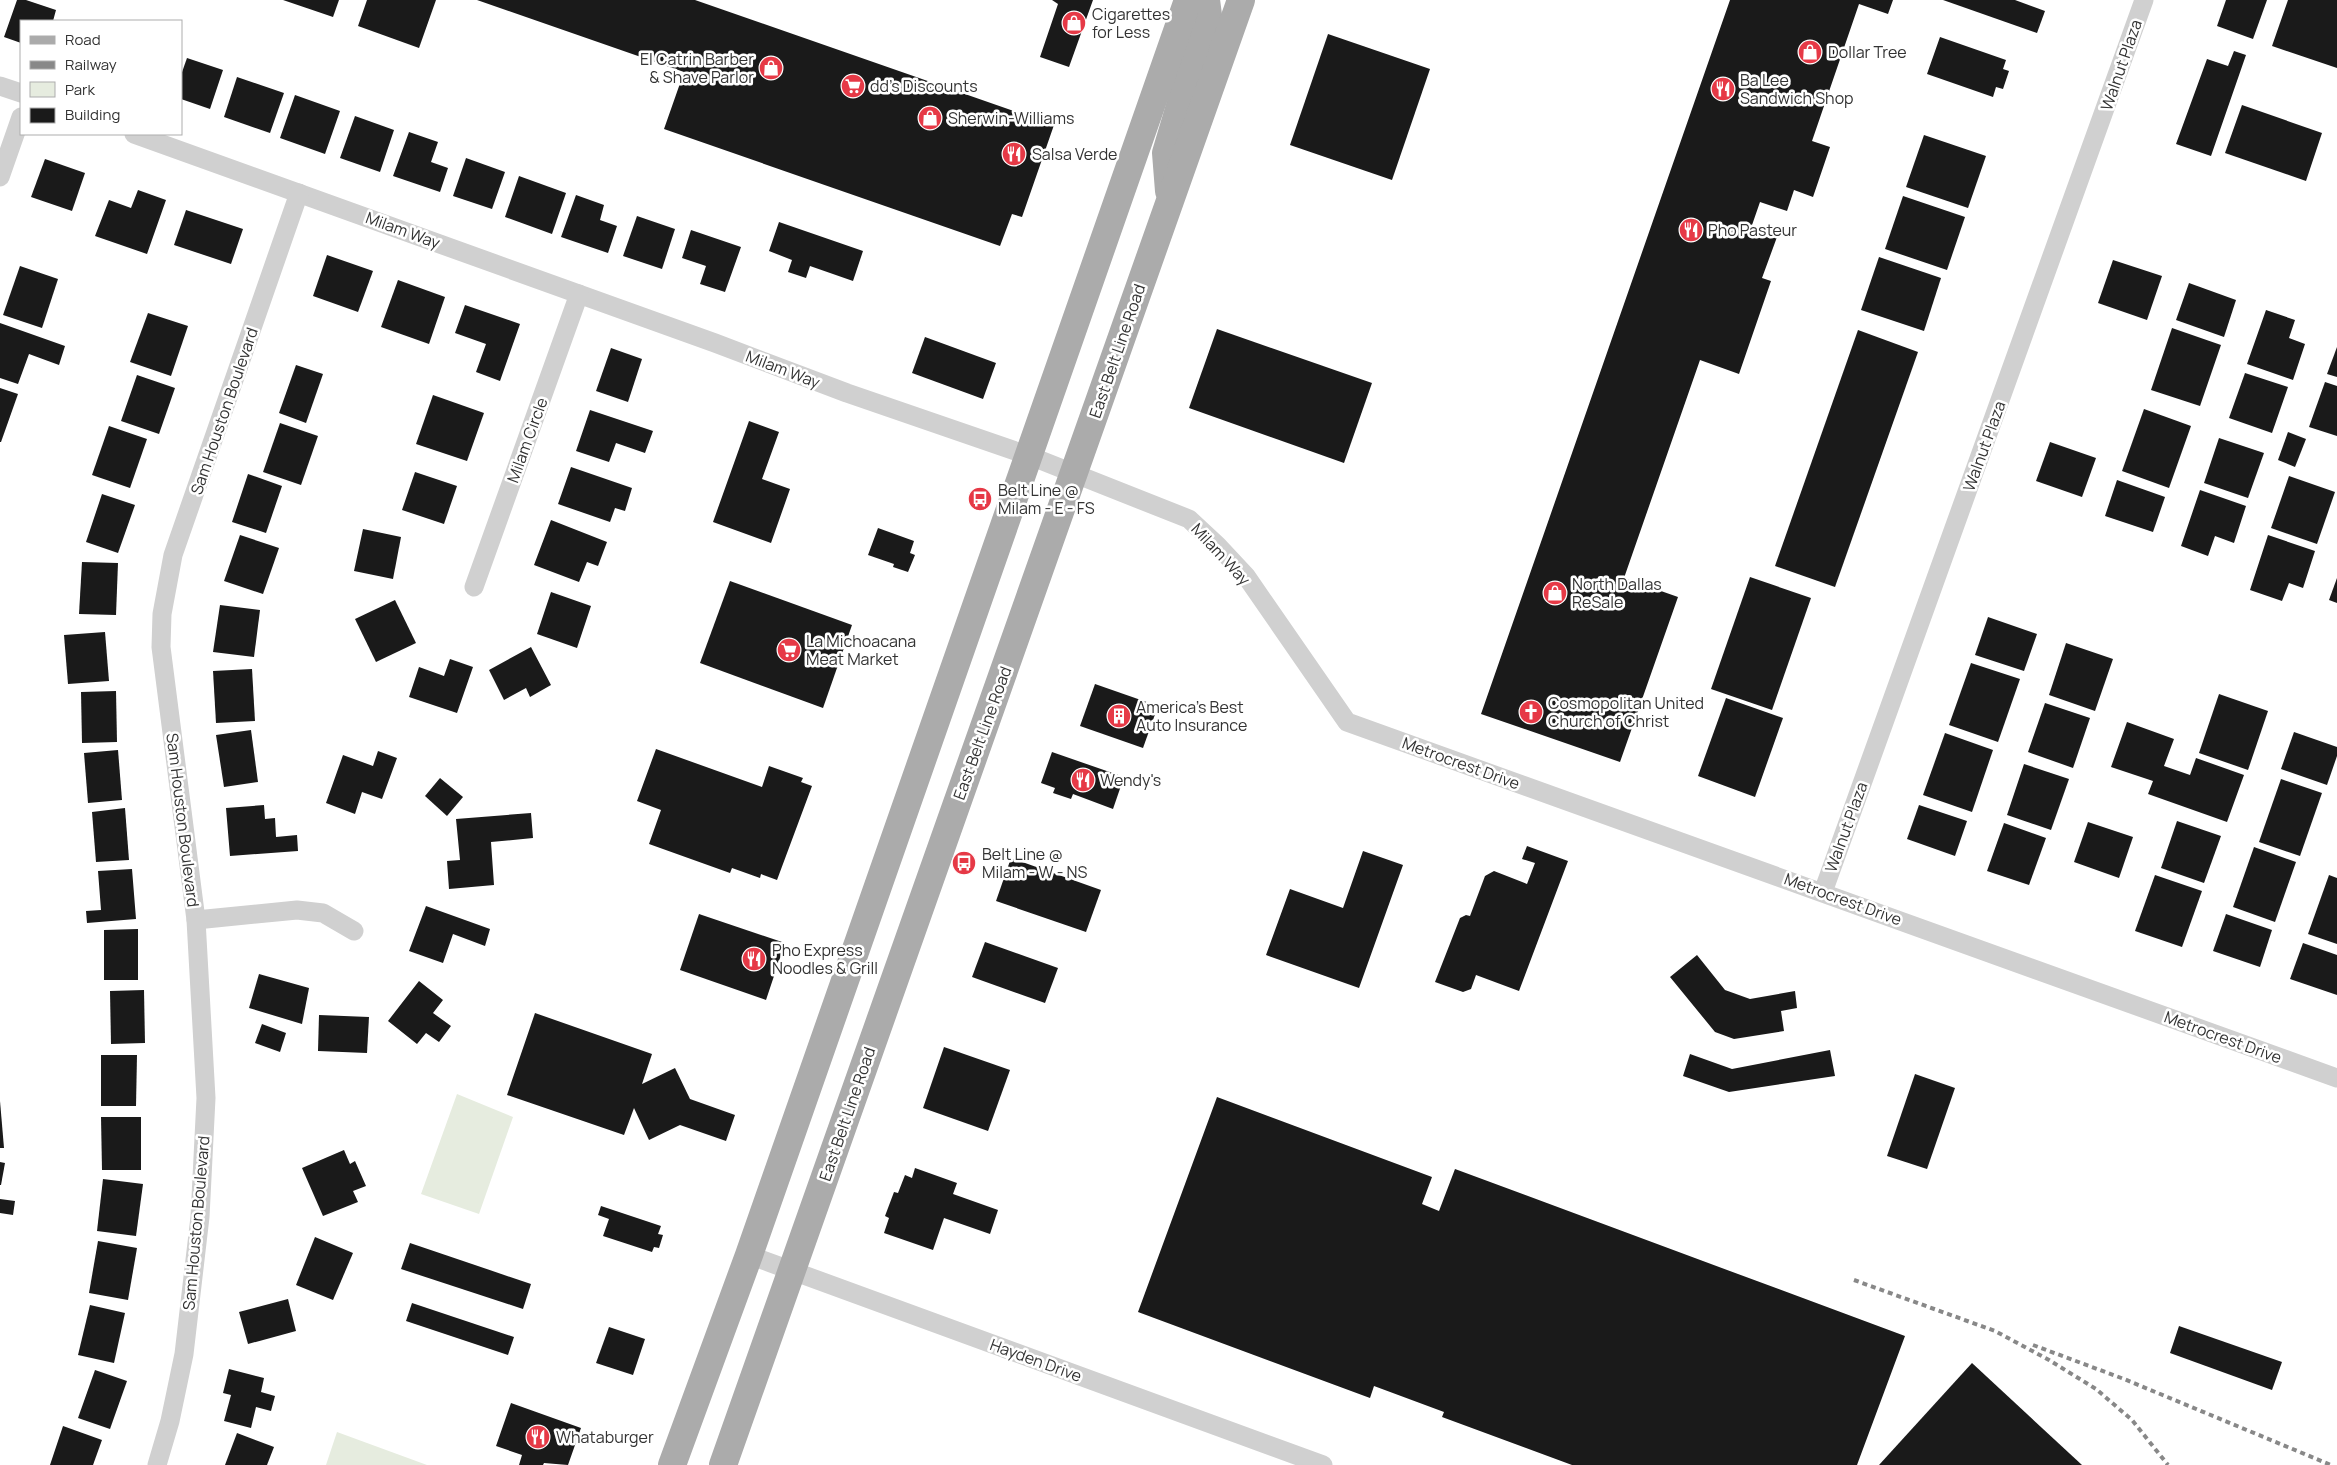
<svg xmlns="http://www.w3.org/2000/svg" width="2337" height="1465" font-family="Manrope,sans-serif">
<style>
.green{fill:#e6ecdf}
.building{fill:#1a1a1a}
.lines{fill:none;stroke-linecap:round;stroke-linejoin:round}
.minor{stroke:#d0d0d0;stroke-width:19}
.primary{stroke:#ababab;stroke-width:28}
.rail{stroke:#888;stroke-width:4;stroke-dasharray:5 4;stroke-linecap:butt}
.labels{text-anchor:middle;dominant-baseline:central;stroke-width:5;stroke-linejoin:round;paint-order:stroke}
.poi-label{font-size:16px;fill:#333;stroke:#fff;text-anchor:start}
.street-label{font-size:16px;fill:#333;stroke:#fff}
</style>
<rect width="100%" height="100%" fill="#fff"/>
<g class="green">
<polygon points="457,1094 513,1117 479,1214 421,1194"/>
<polygon points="337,1432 427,1465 326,1465"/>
</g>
<g class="building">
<polygon points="17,0 26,0 56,10 53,21 21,21 21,43 4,37"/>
<polygon points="283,0 339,0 333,17"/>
<polygon points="367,0 436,0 419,48 358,26"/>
<polygon points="477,0 695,0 1054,125 1022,217 1012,214 1000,246 664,129 684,72"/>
<polygon points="1052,0 1093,0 1069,67 1040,57 1058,4"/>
<polygon points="1730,0 1893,0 1888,14 1859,4 1812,141 1830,147 1813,197 1794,190 1787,211 1760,202 1751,228 1777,237 1762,278 1771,281 1739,374 1700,360 1624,578 1678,597 1620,762 1481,714"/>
<polygon points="1943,0 2015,0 2045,11 2037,33"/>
<polygon points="2226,0 2267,0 2253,39 2217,26"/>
<polygon points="2288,0 2337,0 2337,68 2272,46"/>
<polygon points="1328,34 1430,69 1392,180 1290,145"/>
<polygon points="1940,37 2006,60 2003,69 2009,71 2003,89 1996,87 1993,97 1927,74"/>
<polygon points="2234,51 2246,55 2211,156 2176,144 2207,59 2228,66"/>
<polygon points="187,58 223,70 210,109 181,99 181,75"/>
<polygon points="237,77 284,93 270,133 224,117"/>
<polygon points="295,95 340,111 325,154 280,138"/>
<polygon points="2242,105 2322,133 2306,181 2225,153"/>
<polygon points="355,116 394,130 380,172 340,158"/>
<polygon points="409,132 438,142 431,162 448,168 440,192 393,176"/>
<polygon points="1924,135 1986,156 1968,208 1906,187"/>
<polygon points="466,158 505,172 492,209 453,196"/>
<polygon points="45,159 85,173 72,211 31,197"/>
<polygon points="519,176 566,193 552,234 505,217"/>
<polygon points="138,190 166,200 147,254 95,236 109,200 131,208"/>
<polygon points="576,195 604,205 600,220 617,226 608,253 561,237"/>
<polygon points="1903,196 1965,217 1947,270 1885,249"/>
<polygon points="186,210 243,229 231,264 174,245"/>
<polygon points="637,216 675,229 662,269 623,256"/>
<polygon points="779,222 863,251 853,281 810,266 806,278 788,272 792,260 769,251"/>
<polygon points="691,230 741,247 725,292 700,284 706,266 682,258"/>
<polygon points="327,255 373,271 358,312 313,296"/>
<polygon points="1879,257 1941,278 1924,331 1861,310"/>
<polygon points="2113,260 2162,276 2147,320 2098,303"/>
<polygon points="20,266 58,279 42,328 3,315"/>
<polygon points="398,280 445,297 429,344 381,327"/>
<polygon points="2189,283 2236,300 2224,337 2176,320"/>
<polygon points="465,305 520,324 500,381 476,372 486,344 455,333"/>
<polygon points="2266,310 2295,320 2289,338 2305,344 2293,380 2247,364"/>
<polygon points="148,313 188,326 171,376 130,362"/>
<polygon points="0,323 65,346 59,365 29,354 18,384 0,378"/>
<polygon points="2172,328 2221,345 2200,406 2151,390"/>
<polygon points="1217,329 1372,383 1344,463 1189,408"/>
<polygon points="1858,330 1918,352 1835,587 1775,566"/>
<polygon points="925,337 996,363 983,399 912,373"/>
<polygon points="2337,347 2337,377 2327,374"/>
<polygon points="611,348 642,359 628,402 596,391"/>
<polygon points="296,365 323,374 306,423 279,413"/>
<polygon points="2245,373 2288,387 2272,433 2229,418"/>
<polygon points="137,375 175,388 159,434 121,421"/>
<polygon points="2325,382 2337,386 2337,436 2309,427"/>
<polygon points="0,388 18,394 1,442 0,442"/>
<polygon points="433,395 484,413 467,461 416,444"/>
<polygon points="2144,409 2191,426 2169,488 2122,471"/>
<polygon points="590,410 653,431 645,453 616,443 609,462 576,451"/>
<polygon points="749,421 779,432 762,479 790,489 771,543 713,522"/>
<polygon points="280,423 318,436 301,485 263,472"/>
<polygon points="109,426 147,439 130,488 92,475"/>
<polygon points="2288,432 2306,439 2295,467 2278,460"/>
<polygon points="2219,438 2264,453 2248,498 2204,483"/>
<polygon points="2050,442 2096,458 2082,497 2036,481"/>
<polygon points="571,467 632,488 625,511 615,508 610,522 558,504"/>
<polygon points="415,472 457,486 444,524 402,510"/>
<polygon points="248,474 282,486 266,533 232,522"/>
<polygon points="2289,476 2335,492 2317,544 2271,528"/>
<polygon points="2117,480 2165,497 2153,532 2105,516"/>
<polygon points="2200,490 2246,506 2234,543 2215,536 2208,556 2181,546"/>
<polygon points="102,494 135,505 118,553 86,542"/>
<polygon points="551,520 607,542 598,566 587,562 579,582 534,565"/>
<polygon points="878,528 914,541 910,553 915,555 908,572 893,567 894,564 868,555"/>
<polygon points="363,529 401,537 393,579 354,571"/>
<polygon points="240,535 279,548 263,594 224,581"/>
<polygon points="2268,535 2315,551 2303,588 2289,583 2282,601 2250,590"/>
<polygon points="82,562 118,563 116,615 79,614"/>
<polygon points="1750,577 1811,598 1772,710 1711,689"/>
<polygon points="2337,578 2337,603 2329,600"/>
<polygon points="730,581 852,625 823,708 700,663"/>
<polygon points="551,592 591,606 577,648 537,634"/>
<polygon points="395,600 416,643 376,662 355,619"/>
<polygon points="220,605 260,610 254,657 213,652"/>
<polygon points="1988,617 2037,634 2024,671 1975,655"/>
<polygon points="105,632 109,681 68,684 64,635"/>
<polygon points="2066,643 2113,659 2095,711 2049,695"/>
<polygon points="531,647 551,685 530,697 526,688 504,700 489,670"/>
<polygon points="450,659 473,667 457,713 409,697 419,667 444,676"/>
<polygon points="1971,663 2020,679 1998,742 1949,725"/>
<polygon points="252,669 255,721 216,723 213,671"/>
<polygon points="1095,684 1158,706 1143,748 1080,726"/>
<polygon points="116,691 117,742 82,743 81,692"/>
<polygon points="2219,694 2268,711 2248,770 2199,753"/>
<polygon points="1726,698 1783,718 1755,797 1698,776"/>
<polygon points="2045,703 2090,718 2073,768 2028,752"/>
<polygon points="2127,722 2174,739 2164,766 2190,775 2196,758 2244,775 2227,822 2148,794 2153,781 2111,767"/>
<polygon points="251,730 258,782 224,787 216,735"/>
<polygon points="2294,732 2337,747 2337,756 2327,785 2281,769"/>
<polygon points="1945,733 1993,750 1972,812 1923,795"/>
<polygon points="656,749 762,787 769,766 803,778 801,782 812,786 777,880 761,874 760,878 732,868 730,873 649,844 661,810 637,801"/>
<polygon points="118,750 122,800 88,803 84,753"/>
<polygon points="378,751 397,758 382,799 362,792 355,814 326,803 343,755 373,766"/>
<polygon points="1052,752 1124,777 1113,809 1073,794 1071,799 1053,793 1055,788 1041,783"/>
<polygon points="2024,764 2069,779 2051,830 2007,815"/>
<polygon points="440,778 463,797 447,816 425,796"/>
<polygon points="2281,779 2322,793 2300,856 2259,842"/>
<polygon points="264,805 265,819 275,818 276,837 297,835 298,851 230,856 226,808"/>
<polygon points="1919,805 1967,821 1955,856 1907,839"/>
<polygon points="125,808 129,860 96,862 92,812"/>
<polygon points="531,813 533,838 491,842 494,885 449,889 447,861 460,860 456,819"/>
<polygon points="2177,821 2221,836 2204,883 2161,868"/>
<polygon points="2088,822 2133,837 2119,878 2074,862"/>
<polygon points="2004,823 2046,838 2029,885 1987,871"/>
<polygon points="1527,846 1568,861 1519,991 1476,975 1471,989 1463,992 1435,982 1460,918 1466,915 1470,916 1485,876 1494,871 1527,884 1535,863 1522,859"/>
<polygon points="2254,847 2296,862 2275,922 2233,907"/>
<polygon points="1363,851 1403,865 1359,988 1266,955 1290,889 1343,908"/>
<polygon points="1011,858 1101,890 1086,932 996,901"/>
<polygon points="132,869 136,919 87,923 86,911 101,910 98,871"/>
<polygon points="2155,875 2202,891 2182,947 2135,931"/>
<polygon points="2329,875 2337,878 2337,944 2308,934"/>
<polygon points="426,906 490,929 485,946 453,934 443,963 409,951"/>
<polygon points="699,914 785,943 766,1000 680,970"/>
<polygon points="2226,914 2272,930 2260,967 2213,951"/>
<polygon points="138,929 138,980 104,980 104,930"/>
<polygon points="985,942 1058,968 1045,1003 972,977"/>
<polygon points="2303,943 2337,955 2337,995 2290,979"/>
<polygon points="1697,955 1725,990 1750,999 1795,991 1797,1008 1781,1011 1784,1031 1734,1039 1715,1032 1670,977"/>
<polygon points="259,974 309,988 302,1024 249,1008"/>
<polygon points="419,981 443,1000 433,1013 451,1026 439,1042 426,1033 417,1044 388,1021"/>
<polygon points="144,990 145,1043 111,1044 110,991"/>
<polygon points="535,1013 652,1054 642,1084 675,1068 690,1099 735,1115 726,1141 680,1125 649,1140 634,1108 624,1135 507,1095"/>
<polygon points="319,1015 369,1017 367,1053 318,1051"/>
<polygon points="262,1024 286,1033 280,1052 255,1043"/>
<polygon points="944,1047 1010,1070 988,1131 923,1108"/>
<polygon points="1830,1050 1835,1076 1729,1092 1683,1076 1690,1054 1732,1069"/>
<polygon points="101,1055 137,1055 136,1106 101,1106"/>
<polygon points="1915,1074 1955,1088 1927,1169 1887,1156"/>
<polygon points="1217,1097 1432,1177 1422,1204 1439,1211 1455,1169 1905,1336 1857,1465 1572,1465 1442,1417 1444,1412 1374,1386 1370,1398 1138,1312"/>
<polygon points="0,1101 4,1148 0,1148"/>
<polygon points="101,1117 141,1117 141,1170 102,1170"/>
<polygon points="344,1150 350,1164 355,1161 366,1186 353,1191 358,1202 323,1216 302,1168"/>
<polygon points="0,1162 5,1163 1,1185 0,1185"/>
<polygon points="915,1168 957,1183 953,1194 998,1210 990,1234 944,1218 933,1250 884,1233 889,1218 885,1216 894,1192 898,1193 905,1175 912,1178"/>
<polygon points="103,1179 143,1184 136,1236 97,1231"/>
<polygon points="0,1199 15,1201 13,1215 0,1213"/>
<polygon points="601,1206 661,1226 658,1234 663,1235 659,1248 654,1247 652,1252 603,1236 609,1219 598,1215"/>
<polygon points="315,1237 353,1253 333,1300 296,1285"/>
<polygon points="98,1241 137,1248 128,1300 89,1293"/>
<polygon points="410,1243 531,1284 523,1309 401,1269"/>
<polygon points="288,1299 296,1331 248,1344 239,1312"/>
<polygon points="412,1303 514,1337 508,1355 406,1321"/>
<polygon points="90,1305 125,1313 114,1363 78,1355"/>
<polygon points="2179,1326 2282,1362 2272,1390 2170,1353"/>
<polygon points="609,1327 645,1339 633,1375 596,1363"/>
<polygon points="1972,1363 2082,1465 1879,1465"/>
<polygon points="229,1369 264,1378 261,1392 275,1396 271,1411 256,1407 251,1428 224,1421 231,1395 223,1393"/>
<polygon points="95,1370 127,1381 110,1429 78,1418"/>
<polygon points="511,1403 581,1428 568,1465 544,1463 543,1465 519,1465 522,1455 496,1446"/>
<polygon points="63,1426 102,1440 93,1465 50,1465"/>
<polygon points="237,1433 274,1447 267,1465 225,1465"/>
</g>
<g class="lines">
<g class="minor">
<polyline points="0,86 21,93"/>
<polyline points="134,134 715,343 847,393 1030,456 1189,519 1218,546 1246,576 1347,722 2337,1078"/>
<polyline points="0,177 21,117"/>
<polyline points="474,587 579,294"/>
<polyline points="1823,892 2144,0"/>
<polyline points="196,920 297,910 323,913 354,931"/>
<polyline points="749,1255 1323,1465"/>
<polyline points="157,1465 170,1421 184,1354 200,1217 206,1098 196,920 161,647 162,614 173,555 299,193"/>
</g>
<g class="primary">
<polyline points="1169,191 1166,153 1191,69 1209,23 1206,0"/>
<polyline points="672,1465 749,1255 1188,0"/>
<polyline points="723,1465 1241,0"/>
</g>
<g class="rail">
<polyline points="1854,1280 1995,1331 2049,1360 2096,1389 2132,1420 2168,1465"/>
<polyline points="2033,1345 2124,1379 2331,1465"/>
</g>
</g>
<defs>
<g id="shop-disc" transform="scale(1.25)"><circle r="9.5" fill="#e63946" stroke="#fff"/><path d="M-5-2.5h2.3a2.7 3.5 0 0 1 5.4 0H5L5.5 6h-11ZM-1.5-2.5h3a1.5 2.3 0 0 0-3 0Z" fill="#fff"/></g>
<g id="supermarket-disc" transform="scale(1.25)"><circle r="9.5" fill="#e63946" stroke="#fff"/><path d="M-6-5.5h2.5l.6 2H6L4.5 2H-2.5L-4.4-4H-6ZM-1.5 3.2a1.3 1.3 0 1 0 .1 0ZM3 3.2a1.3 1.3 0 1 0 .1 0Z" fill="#fff"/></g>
<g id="restaurant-disc" transform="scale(1.25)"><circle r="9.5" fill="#e63946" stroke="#fff"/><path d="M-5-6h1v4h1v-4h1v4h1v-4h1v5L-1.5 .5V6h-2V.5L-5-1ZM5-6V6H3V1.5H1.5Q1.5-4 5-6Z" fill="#fff"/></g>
<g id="bus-disc" transform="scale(1.25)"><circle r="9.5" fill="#e63946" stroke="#fff"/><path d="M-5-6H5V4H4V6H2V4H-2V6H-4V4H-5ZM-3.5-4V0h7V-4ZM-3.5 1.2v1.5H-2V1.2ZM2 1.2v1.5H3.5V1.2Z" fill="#fff"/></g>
<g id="church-disc" transform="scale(1.25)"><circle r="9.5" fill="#e63946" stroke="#fff"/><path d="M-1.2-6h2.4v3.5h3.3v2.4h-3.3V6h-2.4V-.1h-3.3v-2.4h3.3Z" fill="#fff"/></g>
<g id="building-disc" transform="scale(1.25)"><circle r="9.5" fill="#e63946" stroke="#fff"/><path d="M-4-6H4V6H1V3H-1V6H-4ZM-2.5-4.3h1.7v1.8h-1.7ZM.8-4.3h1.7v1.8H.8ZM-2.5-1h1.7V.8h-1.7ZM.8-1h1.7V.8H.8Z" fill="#fff"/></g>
</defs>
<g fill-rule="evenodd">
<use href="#shop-disc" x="1074" y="23"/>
<use href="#shop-disc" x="1810" y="52"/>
<use href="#shop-disc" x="771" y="68"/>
<use href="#supermarket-disc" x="853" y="86"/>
<use href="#restaurant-disc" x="1723" y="89"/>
<use href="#shop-disc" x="930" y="118"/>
<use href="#restaurant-disc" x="1014" y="154"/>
<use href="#restaurant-disc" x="1691" y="230"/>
<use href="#bus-disc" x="980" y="499"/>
<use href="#shop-disc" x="1555" y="593"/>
<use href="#supermarket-disc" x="789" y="650"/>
<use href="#church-disc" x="1531" y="712"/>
<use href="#building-disc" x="1119" y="716"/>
<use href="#restaurant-disc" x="1083" y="780"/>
<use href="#bus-disc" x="964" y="863"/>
<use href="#restaurant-disc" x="754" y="959"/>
<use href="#restaurant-disc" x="538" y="1437"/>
</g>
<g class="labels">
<g class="poi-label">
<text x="1092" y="14">Cigarettes<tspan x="1092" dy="18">for Less</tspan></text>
<text x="1828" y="52">Dollar Tree</text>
<text x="754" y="59" text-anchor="end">El Catrin Barber<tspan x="754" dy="18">&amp; Shave Parlor</tspan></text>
<text x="1740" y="80">Ba Lee<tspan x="1740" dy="18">Sandwich Shop</tspan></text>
<text x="870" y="86">dd's Discounts</text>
<text x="948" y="118">Sherwin-Williams</text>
<text x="1032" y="154">Salsa Verde</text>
<text x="1708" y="230">Pho Pasteur</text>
<text x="998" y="490">Belt Line @<tspan x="998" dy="18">Milam - E - FS</tspan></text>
<text x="1572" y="584">North Dallas<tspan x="1572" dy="18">ReSale</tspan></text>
<text x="806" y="641">La Michoacana<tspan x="806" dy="18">Meat Market</tspan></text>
<text x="1548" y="703">Cosmopolitan United<tspan x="1548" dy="18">Church of Christ</tspan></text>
<text x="1136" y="707">America's Best<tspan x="1136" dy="18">Auto Insurance</tspan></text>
<text x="1100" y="780">Wendy's</text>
<text x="982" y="854">Belt Line @<tspan x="982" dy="18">Milam - W - NS</tspan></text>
<text x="772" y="950">Pho Express<tspan x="772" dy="18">Noodles &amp; Grill</tspan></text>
<text x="556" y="1437">Whataburger</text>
</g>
<g class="street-label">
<text transform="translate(2121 65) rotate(-71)">Walnut Plaza</text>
<text transform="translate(403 230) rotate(20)">Milam Way</text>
<text transform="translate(1117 351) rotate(-71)">East Belt Line Road</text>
<text transform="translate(783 369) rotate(21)">Milam Way</text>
<text transform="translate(224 411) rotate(-71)">Sam Houston Boulevard</text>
<text transform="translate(527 440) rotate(-70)">Milam Circle</text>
<text transform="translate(1984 446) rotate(-70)">Walnut Plaza</text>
<text transform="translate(1221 554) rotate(47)">Milam Way</text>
<text transform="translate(982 733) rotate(-70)">East Belt Line Road</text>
<text transform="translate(1461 763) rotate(20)">Metrocrest Drive</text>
<text transform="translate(183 820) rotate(83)">Sam Houston Boulevard</text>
<text transform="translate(1846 827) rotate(-70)">Walnut Plaza</text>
<text transform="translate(1843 899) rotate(20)">Metrocrest Drive</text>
<text transform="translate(2223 1037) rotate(20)">Metrocrest Drive</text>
<text transform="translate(847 1114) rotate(-71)">East Belt Line Road</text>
<text transform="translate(196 1223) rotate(-85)">Sam Houston Boulevard</text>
<text transform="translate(1036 1360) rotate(20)">Hayden Drive</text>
</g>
</g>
<rect x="20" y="20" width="162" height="115" fill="#ffffff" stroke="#adadad"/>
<rect x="30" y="36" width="25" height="8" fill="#ababab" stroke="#adadad"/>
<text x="65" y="45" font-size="15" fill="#333333">Road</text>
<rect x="30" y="61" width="25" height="8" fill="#888888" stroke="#adadad"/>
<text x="65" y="70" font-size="15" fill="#333333">Railway</text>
<rect x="30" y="82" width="25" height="15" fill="#e6ecdf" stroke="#adadad"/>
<text x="65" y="95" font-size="15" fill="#333333">Park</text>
<rect x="30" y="108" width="25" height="15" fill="#1a1a1a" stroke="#adadad"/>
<text x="65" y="120" font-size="15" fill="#333333">Building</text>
</svg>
